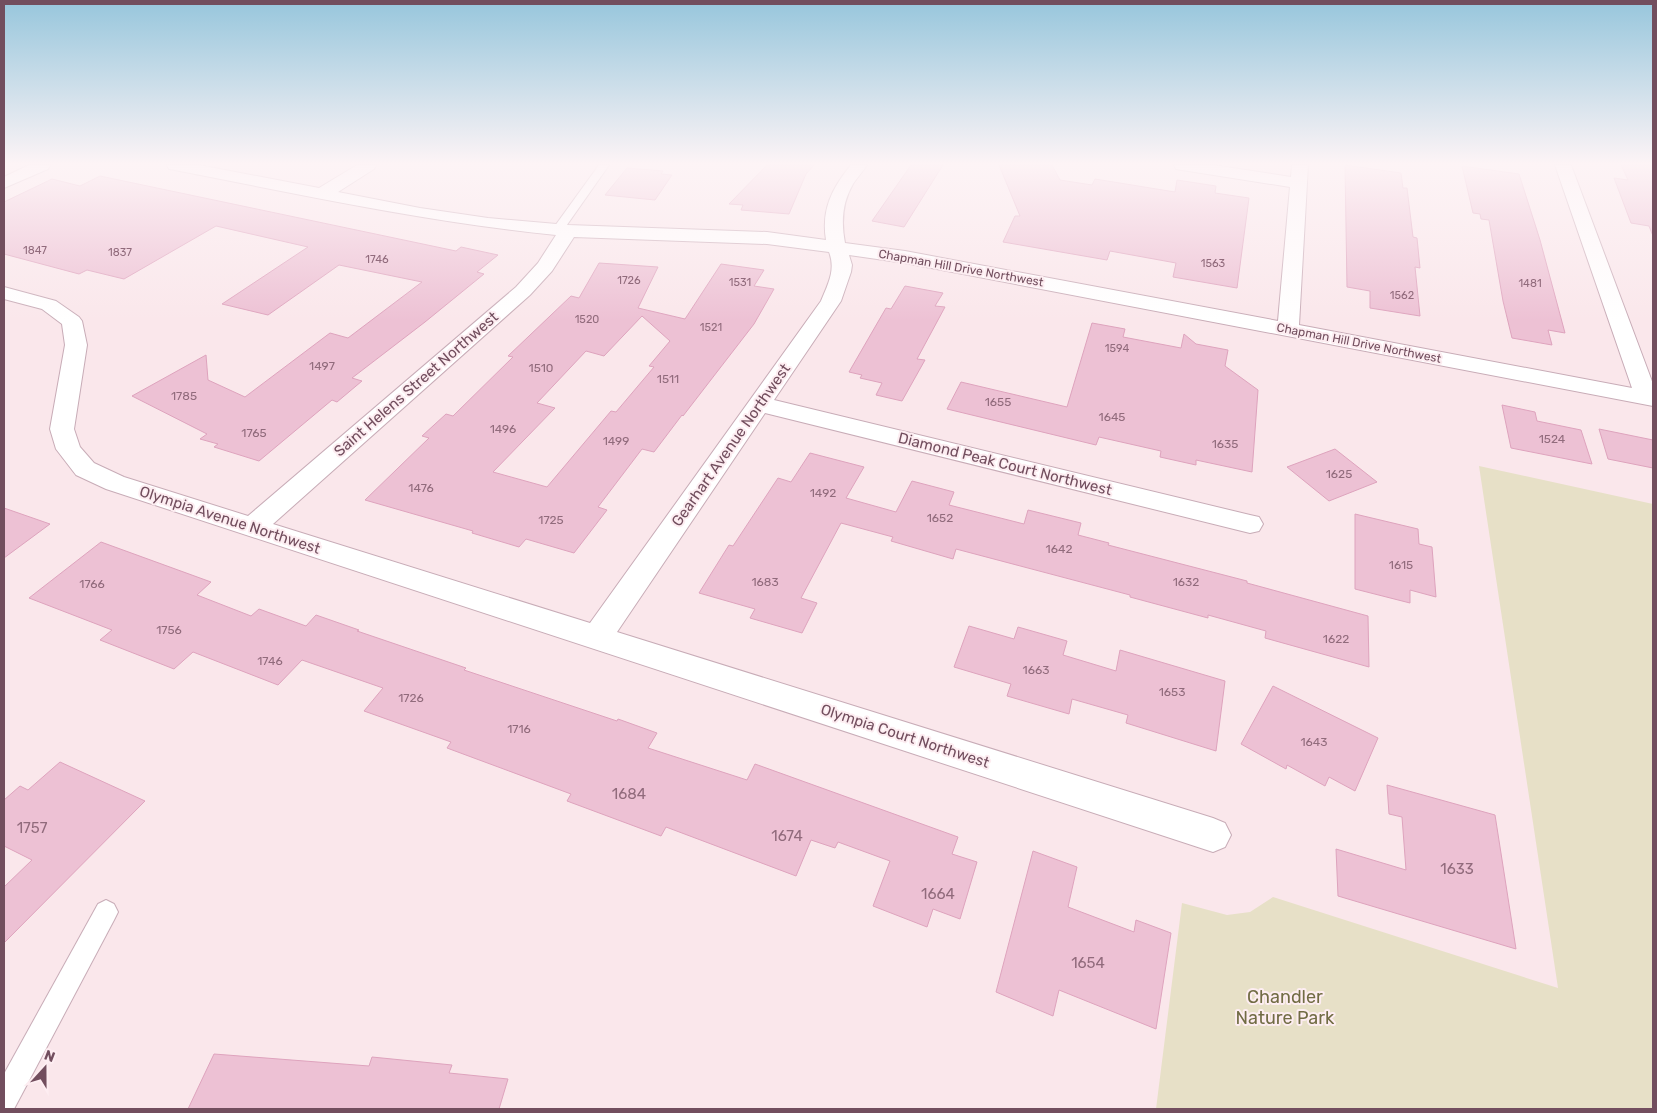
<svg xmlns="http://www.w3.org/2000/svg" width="1657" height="1113" font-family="Rubik,sans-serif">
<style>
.green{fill:#e7e0c7}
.building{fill:#edc1d4;stroke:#dea3bd;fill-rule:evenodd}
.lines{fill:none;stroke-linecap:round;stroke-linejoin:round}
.service-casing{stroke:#c8acb7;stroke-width:2}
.minor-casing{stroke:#c8acb7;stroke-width:2}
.service{fill:#fff;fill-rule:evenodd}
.minor{fill:#fff;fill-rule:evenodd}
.labels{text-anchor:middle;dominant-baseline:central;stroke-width:4;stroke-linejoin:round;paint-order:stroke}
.far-number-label{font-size:11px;fill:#916b7c}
.far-street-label{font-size:12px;fill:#724e5e;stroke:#fdedf1}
.number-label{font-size:12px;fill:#916b7c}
.street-label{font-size:15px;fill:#724e5e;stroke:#fdedf1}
.near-number-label{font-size:15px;fill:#916b7c}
.near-park-label{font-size:18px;fill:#716c44;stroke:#fdedf1}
</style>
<rect width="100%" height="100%" fill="#fae7eb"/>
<polygon class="green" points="1479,466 1653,504 1653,1109 1156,1109 1182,903 1227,915 1250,912 1273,897 1558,988"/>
<g class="building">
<polygon points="767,165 814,165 806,174 789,214 741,210 743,205 729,204"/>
<polygon points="911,165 943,165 904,227 872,221"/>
<polygon points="999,165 1052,165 1060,180 1092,185 1095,179 1175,192 1177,180 1216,186 1215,193 1249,198 1237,288 1173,277 1176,263 1110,251 1107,260 1003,242 1015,216 1020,216"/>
<polygon points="1345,165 1401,173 1403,188 1407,188 1413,237 1417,238 1420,268 1415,267 1420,316 1370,308 1370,291 1347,287"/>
<polygon points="1621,165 1653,165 1653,236 1649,226 1631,223 1614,178 1628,180"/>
<polygon points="1462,166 1519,174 1540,240 1565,333 1548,330 1552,345 1512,338 1503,301 1489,220 1481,219 1480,214 1473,213"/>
<polygon points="627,168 663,171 661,174 672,175 655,200 605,195"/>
<polygon points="100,176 456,251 461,247 498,255 477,272 484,274 425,322 352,378 362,381 337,402 332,400 259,461 214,447 218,444 200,439 207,434 132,396 206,355 208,380 245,397 330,333 348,338 422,282 339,265 268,315 222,304 308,247 216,226 124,279 87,270 79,274 4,254 4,202 52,179 80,186"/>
<path d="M599,263L658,267L638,308L685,319L721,264L764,270L754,286L774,289L754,324L683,416L682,415L654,452L642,449L598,507L607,510L574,553L526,539L519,547L472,533L473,531L365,500L429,438L422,436L446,414L453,416L513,357L508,356L571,296L579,298ZM642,316L670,341L649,366L654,367L616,412L611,411L547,487L493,472L555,408L537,403L586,351L604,356Z"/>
<polygon points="905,286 943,293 935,306 945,307 917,359 925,360 902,401 876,395 882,383 860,378 862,375 849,372 886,308 891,309"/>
<polygon points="1092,323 1125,329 1123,337 1181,348 1184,334 1196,344 1228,350 1225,366 1258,390 1252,472 1196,460 1196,465 1160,457 1161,451 1099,437 1096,445 947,409 961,382 1067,407"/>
<polygon points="1502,405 1535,412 1537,421 1581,430 1592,464 1511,448"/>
<polygon points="1599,429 1653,440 1653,468 1608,459"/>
<polygon points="1335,449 1377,482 1329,501 1287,467"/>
<polygon points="810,453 864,467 846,498 896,512 912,481 954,492 949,505 1024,524 1028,510 1081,523 1078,535 1109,543 1108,545 1247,581 1247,583 1368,616 1369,667 1265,638 1266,631 1208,615 1208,618 1130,597 1130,595 956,549 953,559 891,541 893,537 841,523 801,598 817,603 802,633 750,618 755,609 699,593 729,545 733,546 778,478 791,482"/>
<polygon points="4,508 50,524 4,558"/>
<polygon points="1355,514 1418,529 1419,544 1432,547 1436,597 1410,590 1410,603 1355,589"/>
<polygon points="101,542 211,582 197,595 251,616 259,609 306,626 316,615 359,630 357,631 466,668 464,670 617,721 618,719 657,733 648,748 747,780 755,764 958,837 952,854 977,862 960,919 933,909 927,927 873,906 890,861 838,842 835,848 811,840 796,876 666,827 661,836 567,801 571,794 447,748 451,742 364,711 383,688 302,660 278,685 193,652 174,669 100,640 112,630 29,598"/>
<polygon points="969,626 1014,639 1018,627 1067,641 1063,655 1116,671 1120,650 1225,681 1216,751 1126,723 1128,715 1072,699 1069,714 1007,696 1011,684 954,667"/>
<polygon points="1273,686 1378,738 1355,791 1329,777 1325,786 1287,765 1286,769 1241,744"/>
<polygon points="60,762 145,801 4,943 4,887 32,860 4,846 4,800 20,786 28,790"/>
<polygon points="1387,785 1495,815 1516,949 1338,896 1336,849 1406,870 1402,817 1389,814"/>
<polygon points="1033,851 1077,867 1068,907 1134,932 1136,920 1171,933 1156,1029 1059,990 1053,1016 996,992"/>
<polygon points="214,1054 369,1066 372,1057 452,1065 449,1073 508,1079 499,1109 188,1109"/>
</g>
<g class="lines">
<g class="service-casing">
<g id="service">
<polygon points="599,165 609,165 562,232 554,232 552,230"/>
<polygon points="106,900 114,904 118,912 114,920 14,1109 4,1109 4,1074 98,904"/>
</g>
</g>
<g class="minor-casing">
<g id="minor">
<polygon points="29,165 50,165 48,169 4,188 4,177"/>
<path d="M167,165H199L319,188L357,165H376L374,169L338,192L420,208L488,218L568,225L767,232L826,240C821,210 832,188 851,165H867C863,171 857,178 853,184C842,203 841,222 845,243L905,251L1278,321L1290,187L1182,170L1176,169L1174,165H1213L1291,177L1292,165H1308L1299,325L1632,388L1555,165H1571L1653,384V406L905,263L849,255L852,265L851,272L841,301L774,400L1250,515L1259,517L1263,524L1259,531L1250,533L765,413L617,632L1213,818L1225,823L1231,835L1225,847L1213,852L106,489L76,475L56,449L50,429L65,345L62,324L42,309L4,299V287L56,301L79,317L82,321L87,345L74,429L80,447L94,463L124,477L248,516L516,287L538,263L556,235C427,222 302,195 175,170L169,169ZM574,237L767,244L829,252C836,270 828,284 821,301L590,623L273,524L530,295L552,271Z"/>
</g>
</g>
<use href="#service" class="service"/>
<use href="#minor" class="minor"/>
</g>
<linearGradient id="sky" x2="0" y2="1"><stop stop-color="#97c6dc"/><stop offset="0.51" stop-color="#fdf4f6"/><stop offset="1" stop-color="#fdf4f6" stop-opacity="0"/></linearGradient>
<rect width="1657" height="321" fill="url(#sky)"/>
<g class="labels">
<g class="far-number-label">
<text x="35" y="250">1847</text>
<text x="120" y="252">1837</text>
<text x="377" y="259">1746</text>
<text x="1213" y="263">1563</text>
<text x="629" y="280">1726</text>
<text x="740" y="282">1531</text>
<text x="1530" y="283">1481</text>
<text x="1402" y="295">1562</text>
<text x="587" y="319">1520</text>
<text x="711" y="327">1521</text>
<text x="1117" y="348">1594</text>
</g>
<g class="far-street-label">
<text transform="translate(961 268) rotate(10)">Chapman Hill Drive Northwest</text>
<text transform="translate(1359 343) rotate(11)">Chapman Hill Drive Northwest</text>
</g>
<g class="number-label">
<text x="322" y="366">1497</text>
<text x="541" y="368">1510</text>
<text x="668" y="379">1511</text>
<text x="184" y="396">1785</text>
<text x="998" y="402">1655</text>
<text x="1112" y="417">1645</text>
<text x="503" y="429">1496</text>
<text x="254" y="433">1765</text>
<text x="1552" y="439">1524</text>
<text x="616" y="441">1499</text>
<text x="1225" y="444">1635</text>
<text x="1339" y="474">1625</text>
<text x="421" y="488">1476</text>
<text x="823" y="493">1492</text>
<text x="940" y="518">1652</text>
<text x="551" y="520">1725</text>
<text x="1059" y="549">1642</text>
<text x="1401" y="565">1615</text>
<text x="765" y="582">1683</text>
<text x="1186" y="582">1632</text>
<text x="92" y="584">1766</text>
<text x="169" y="630">1756</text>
<text x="1336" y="639">1622</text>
<text x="270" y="661">1746</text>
<text x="1036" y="670">1663</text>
<text x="1172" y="692">1653</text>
<text x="411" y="698">1726</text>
<text x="519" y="729">1716</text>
<text x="1314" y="742">1643</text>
</g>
<g class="street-label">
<text transform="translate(416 384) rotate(-41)">Saint Helens Street Northwest</text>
<text transform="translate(731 445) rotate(-55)">Gearhart Avenue Northwest</text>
<text transform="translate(1005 464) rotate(14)">Diamond Peak Court Northwest</text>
<text transform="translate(230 520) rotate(18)">Olympia Avenue Northwest</text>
<text transform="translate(905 736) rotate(18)">Olympia Court Northwest</text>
</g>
<g class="near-number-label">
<text x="629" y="794">1684</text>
<text x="32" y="828">1757</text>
<text x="787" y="836">1674</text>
<text x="1457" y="869">1633</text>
<text x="938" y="894">1664</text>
<text x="1088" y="963">1654</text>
</g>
<g class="near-park-label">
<text x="1285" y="997">Chandler<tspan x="1285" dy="21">Nature Park</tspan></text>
</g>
</g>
<rect width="1657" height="1113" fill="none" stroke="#724e5e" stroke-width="10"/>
<g transform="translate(45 1068) rotate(21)" stroke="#fdedf1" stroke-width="4" paint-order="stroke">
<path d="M0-4L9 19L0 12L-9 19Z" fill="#724e5e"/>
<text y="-8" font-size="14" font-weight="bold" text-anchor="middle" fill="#724e5e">N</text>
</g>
</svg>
